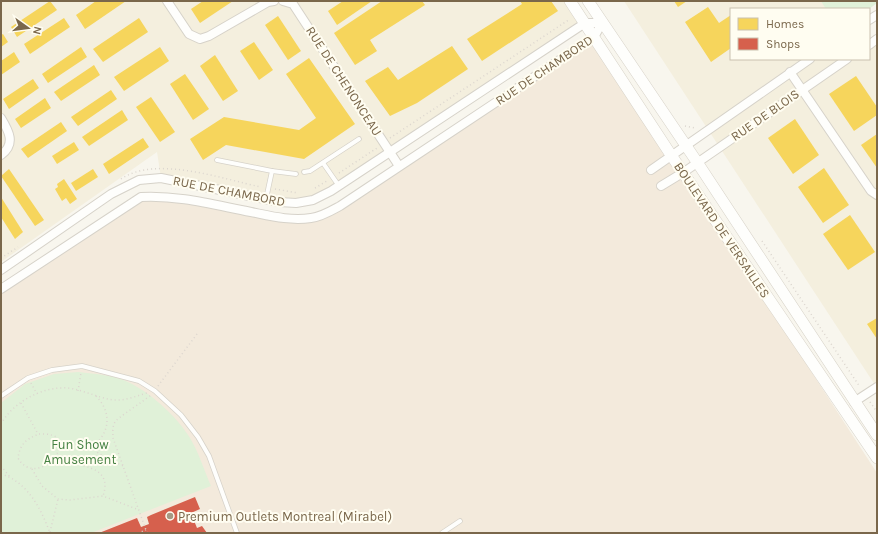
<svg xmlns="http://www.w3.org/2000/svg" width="878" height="534" font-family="Karla,sans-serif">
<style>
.residential{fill:#f4efde}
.commercial{fill:#f3eadc}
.green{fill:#e0f1d8}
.homes{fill:#f6d55c}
.shops{fill:#d6604d}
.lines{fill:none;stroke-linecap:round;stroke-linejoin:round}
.lane-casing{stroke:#d6d2c9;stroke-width:5.5}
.street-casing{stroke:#d6d2c9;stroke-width:10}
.secondary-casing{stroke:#d7d2c8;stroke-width:12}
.path{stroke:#dcd6cf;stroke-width:1.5;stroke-dasharray:1 3;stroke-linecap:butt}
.lane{stroke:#fefefc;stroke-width:4}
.street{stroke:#fefefc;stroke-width:8}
.secondary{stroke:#fefefc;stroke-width:11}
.poi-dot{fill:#a69984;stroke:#fffdf1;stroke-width:1.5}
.labels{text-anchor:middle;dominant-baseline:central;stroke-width:4;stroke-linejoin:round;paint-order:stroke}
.street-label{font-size:13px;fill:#7a674b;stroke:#fffdf1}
.park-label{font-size:13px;fill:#458142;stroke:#fffdf1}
.poi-label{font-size:13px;fill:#7a674b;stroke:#fffdf1;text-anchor:start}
</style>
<rect width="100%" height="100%" fill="#f8f6ee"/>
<g class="residential">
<polygon points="1,1 570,1 585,23 331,191 296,203 161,178 157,152 1,262"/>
<polygon points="624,1 822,1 827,9 731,9 731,59 869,59 869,49 877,44 877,388"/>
</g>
<polygon class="commercial" points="594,37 877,473 877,533 1,533 1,289 141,197 297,219 340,206"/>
<g class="green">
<polygon points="821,1 877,1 877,3 869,9 826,9"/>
<path d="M78,372C96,374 116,375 132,384C153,395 178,418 190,438C199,453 204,470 211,486L91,533H1V403L25,384L54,374Z"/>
</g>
<g class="homes">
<polygon points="50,1 57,10 17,37 11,27"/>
<polygon points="96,1 126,1 85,29 76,15"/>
<polygon points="203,1 233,1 200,23 191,9"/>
<polygon points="343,1 372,1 337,25 328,11"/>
<polygon points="382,1 422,1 425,5 370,40 377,51 355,65 334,33"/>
<polygon points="520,1 551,1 558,11 482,61 467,39 522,4"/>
<polygon points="674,1 687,1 678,7"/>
<polygon points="708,7 719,23 731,15 731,48 711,62 685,22"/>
<polygon points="278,16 301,51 288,60 265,25"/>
<polygon points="64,18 70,27 30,54 24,44"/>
<polygon points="139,18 148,32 103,62 93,49"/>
<polygon points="3,34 8,42 1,47 1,35"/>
<polygon points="254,42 273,70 259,80 240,51"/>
<polygon points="452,46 468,69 417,103 390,116 365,81 388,67 398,80"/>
<polygon points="81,47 87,57 48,83 42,74"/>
<polygon points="160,47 169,61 124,91 114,77"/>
<polygon points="14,52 20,62 1,75 1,61"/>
<polygon points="215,55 238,91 223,101 200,66"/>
<polygon points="309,58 355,124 304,159 226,145 203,160 190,139 224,117 299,130 316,118 286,74"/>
<polygon points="94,65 100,75 61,101 54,92"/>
<polygon points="185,74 209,109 193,120 170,84"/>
<polygon points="856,76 877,107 877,115 854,131 829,94"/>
<polygon points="33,79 39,88 9,109 3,99"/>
<polygon points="111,90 117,99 78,126 71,117"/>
<polygon points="151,97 175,132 160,142 136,107"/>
<polygon points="45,98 51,108 21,128 15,119"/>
<polygon points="122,110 128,120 89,146 82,137"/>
<polygon points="795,119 819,155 793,174 768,138"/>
<polygon points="61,122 67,131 28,158 21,149"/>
<polygon points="877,134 877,168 861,145"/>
<polygon points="143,138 149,147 109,174 103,164"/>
<polygon points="74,142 79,150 57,164 52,156"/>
<polygon points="824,168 849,205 823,223 798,187"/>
<polygon points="9,169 44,220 35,226 1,176"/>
<polygon points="93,169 98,177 76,191 71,183"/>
<polygon points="64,179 77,199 70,204 66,198 62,201 55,189 58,187 57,184"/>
<polygon points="1,197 23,232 15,239 1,217"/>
<polygon points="850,215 875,252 848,270 823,234"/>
<polygon points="877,318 877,339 867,324"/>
</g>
<polygon class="shops" points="195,497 200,509 191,513 197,528 202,526 207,533 99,533 137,518 141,527 149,524 147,517 151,515"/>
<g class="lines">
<g class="lane-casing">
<g id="lane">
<polyline points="217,160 272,171 266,199"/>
<polyline points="323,163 339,186"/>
<polyline points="272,171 296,174"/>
<polyline points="304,172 310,171 359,139"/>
<polyline points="1,396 28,378 52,370 82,366 139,381 155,391 181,415 198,437 209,456 237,533"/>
<polyline points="442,533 460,521"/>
</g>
</g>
<g class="street-casing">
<g id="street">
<polyline points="167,1 189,34 200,39 209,36 268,2 274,1"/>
<polyline points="283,1 293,4 399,166"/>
<polyline points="869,20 877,15"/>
<polyline points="869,45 877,39"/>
<polyline points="790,72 871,191 877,195"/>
<path d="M1,118C9,131 16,144 1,155"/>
<polyline points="651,170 810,59"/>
<polyline points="661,186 684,172 847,59"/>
<path d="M1,270L111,194L139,180L161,178L279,202L296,203L313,200L331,191L585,23H602L594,37L340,206C331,211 321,217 311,218C290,221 271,216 251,212C214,205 179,195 141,197L1,289"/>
<polyline points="854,402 877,387"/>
</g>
</g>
<g class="secondary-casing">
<g id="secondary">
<polyline points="570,1 671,155 877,458"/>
<polyline points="588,1 697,162 877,435"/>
</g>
</g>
<g class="path">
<polyline points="685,126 695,128"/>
<polyline points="390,138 570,19"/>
<polyline points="339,173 377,148"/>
<path d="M121,179C156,155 222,179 261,187"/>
<polyline points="315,188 327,181"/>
<polyline points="275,189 298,193"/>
<polyline points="762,241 860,387"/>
<polyline points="1,258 18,247"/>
<polyline points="31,383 37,394"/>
<polyline points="158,386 197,334"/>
<polyline points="78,391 81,373"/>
<path d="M96,396C108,408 111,424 101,438C98,442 95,444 94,448L98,453L123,466"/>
<polyline points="870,402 877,412"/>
<polyline points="21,403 38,434"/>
<path d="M1,424C13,402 43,386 68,388C84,390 98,398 114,400C125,401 136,396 147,393"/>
<path d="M39,434C48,434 56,434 61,442C59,462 31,481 18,458C20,444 26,439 39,434Z"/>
<path d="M57,457C76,468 114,463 103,496"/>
<polyline points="1,466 10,477"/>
<polyline points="32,469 42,486 58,499 70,500 103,496 139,510"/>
<path d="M1,474C28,482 41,509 50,533"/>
<polyline points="50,532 58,499"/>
<polyline points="138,533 146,530"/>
<path d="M147,533L113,438C113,433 112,427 115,422C117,418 144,401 151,395"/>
</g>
<use href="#lane" class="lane"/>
<use href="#street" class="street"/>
<use href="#secondary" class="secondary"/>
</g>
<circle class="poi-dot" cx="170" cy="516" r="4"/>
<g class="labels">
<g class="street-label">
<text transform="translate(544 70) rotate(-34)">RUE DE CHAMBORD</text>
<text transform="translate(344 81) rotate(57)">RUE DE CHENONCEAU</text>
<text transform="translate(765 115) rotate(-35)">RUE DE BLOIS</text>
<text transform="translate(229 191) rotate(11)">RUE DE CHAMBORD</text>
<text transform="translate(722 230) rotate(56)">BOULEVARD DE VERSAILLES</text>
</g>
<g class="park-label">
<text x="80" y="444">Fun Show<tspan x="80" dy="15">Amusement</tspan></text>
</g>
<g class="poi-label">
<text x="178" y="516">Premium Outlets Montreal (Mirabel)</text>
</g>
</g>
<rect width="878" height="534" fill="none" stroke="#7a674b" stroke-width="4"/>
<rect x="730" y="8" width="140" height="52" fill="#fffdf1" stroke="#cac1af"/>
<rect x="738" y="18" width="20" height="12" fill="#f6d55c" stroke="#cac1af"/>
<text x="766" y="28" font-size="12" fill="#7a674b">Homes</text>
<rect x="738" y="38" width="20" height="12" fill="#d6604d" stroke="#cac1af"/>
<text x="766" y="48" font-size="12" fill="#7a674b">Shops</text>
<g transform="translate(28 28) rotate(104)" stroke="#fffdf1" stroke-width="3" paint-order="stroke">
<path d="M0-3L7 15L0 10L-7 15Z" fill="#7a674b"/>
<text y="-6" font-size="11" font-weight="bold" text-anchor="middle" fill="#7a674b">N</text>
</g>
</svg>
